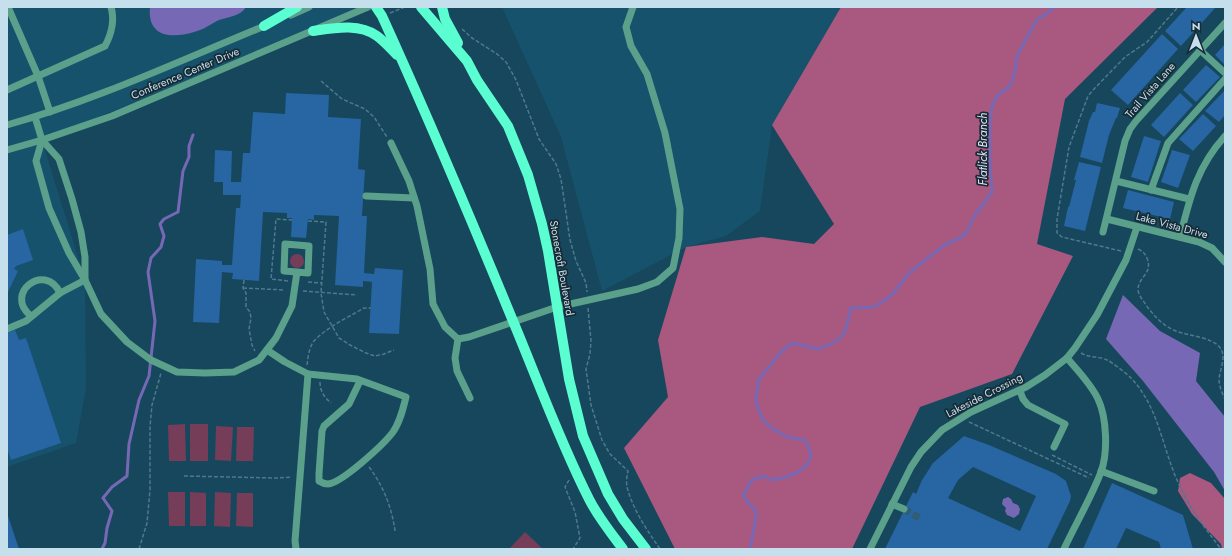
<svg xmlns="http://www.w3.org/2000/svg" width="1232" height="556" font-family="Jost,sans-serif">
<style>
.built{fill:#16526c}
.green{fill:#753d58}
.forest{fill:#a9587f}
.water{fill:#7668b4}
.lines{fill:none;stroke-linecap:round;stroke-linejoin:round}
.stream{stroke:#7668b4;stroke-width:3}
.building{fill:#2765a3;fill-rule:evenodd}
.minor-tunnel{stroke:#305e72;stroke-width:7;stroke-dasharray:7 3.5;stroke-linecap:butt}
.path{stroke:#4f798c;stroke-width:1.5;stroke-dasharray:4 2;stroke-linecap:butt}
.minor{stroke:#5aa08a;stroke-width:7}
.major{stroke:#5bfed1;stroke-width:10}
.labels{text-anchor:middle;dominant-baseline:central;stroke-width:3.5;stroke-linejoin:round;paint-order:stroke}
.street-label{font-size:11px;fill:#c6dfec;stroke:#172b35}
.water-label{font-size:12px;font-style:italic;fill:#e4e1f7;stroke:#172b35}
</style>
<rect width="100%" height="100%" fill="#16475d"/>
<g class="built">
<polygon points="7,7 367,7 42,140 85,280 86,388 76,443 7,467"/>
<polygon points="502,7 841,7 772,125 760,211 726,236 686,247 602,291 561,137"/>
</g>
<g class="green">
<circle cx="297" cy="261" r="7"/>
<polygon points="185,424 186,461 169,461 168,425"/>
<rect x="190" y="424" width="18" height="37"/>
<polygon points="216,426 233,427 231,461 215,460"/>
<polygon points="237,427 254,427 253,461 236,461"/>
<polygon points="168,492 185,492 185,526 169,526"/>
<polygon points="190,492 206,493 206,526 190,526"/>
<polygon points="215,492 231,493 230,527 214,526"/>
<polygon points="237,493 253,493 253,527 236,526"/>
<polygon points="525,532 543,549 509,549"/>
</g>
<g class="forest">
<polygon points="841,7 1158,7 1065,99 1037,244 1073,256 1012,374 920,407 852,549 675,549 624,448 668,397 658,340 686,247 762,237 814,244 834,224 772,125"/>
<polygon points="1190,473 1211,483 1225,499 1225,549 1222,549 1221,544 1192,514 1178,491 1180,478"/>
</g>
<g class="water">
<path d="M150,7H246C241,16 228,17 219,20C211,24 203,30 194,32C171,39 147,37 150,7Z"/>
<polygon points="1123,295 1160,331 1200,353 1196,381 1225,417 1225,491 1214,472 1143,381 1106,339"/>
<polygon points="1008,497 1011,499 1013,503 1018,505 1020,509 1019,514 1014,518 1007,515 1005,511 1006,508 1002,504 1003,499"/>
</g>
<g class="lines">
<g class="stream">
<polyline points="102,549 105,543 107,528 112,511 103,498 112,487 127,476 129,444 139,400 149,376 155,321 148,272 151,258 161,247 164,236 160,224 164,219 178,212 183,171 189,157 189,146 193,135"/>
<polyline points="750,549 756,518 755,509 749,504 743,495 752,480 763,476 772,480 786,477 798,472 807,465 811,455 807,443 804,440 787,437 770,427 763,420 757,406 756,397 759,379 782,351 792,343 819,349 837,341 845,332 851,308 874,307 891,296 910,272 946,244 960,238 967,232 973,218 992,192 990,161 990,122 992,106 997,96 1010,86 1015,72 1017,56 1036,21 1055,7"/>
</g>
</g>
<g class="building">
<polygon points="1187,7 1216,7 1181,46 1165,31"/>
<polygon points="1162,34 1178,49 1128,105 1111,90"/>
<polygon points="1225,44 1225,65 1215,55"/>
<polygon points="1206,65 1220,77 1196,102 1183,90"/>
<polygon points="1225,90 1225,115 1219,122 1205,111"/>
<polygon points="286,93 329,95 328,117 361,119 358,169 365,170 362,216 367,216 364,273 374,274 375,268 403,270 399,334 369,333 372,282 363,281 363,287 335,285 339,216 314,215 314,220 308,219 306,238 291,237 292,218 287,218 287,213 263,212 259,281 232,279 233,273 222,272 219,323 193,322 196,259 222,261 222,265 232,265 236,208 240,208 241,195 223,195 223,182 214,182 215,150 232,151 231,182 241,182 243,153 250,153 253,112 285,114"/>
<polygon points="1180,93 1193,105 1164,137 1151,125"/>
<polygon points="1097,103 1120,108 1117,118 1116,118 1109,135 1102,163 1080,157 1089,121 1093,112 1095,112"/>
<polygon points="1203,114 1216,126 1193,151 1179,139"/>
<polygon points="1144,136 1161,141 1148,182 1131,177"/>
<polygon points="1172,150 1190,155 1178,188 1161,182"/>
<polygon points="1079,162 1101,167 1085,231 1064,226 1068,207 1069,207 1076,180 1074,180"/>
<polygon points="1128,190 1174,202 1170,219 1123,208"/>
<polygon points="23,229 33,260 16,266 14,269 18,271 7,294 7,235"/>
<polygon points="15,330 19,340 26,338 61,443 11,460 7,448 7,333"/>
<path d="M964,436L989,445L1056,474L1066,481L1071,496L1070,501L1047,549H885L913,492L916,494L922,480L933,463ZM973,467L1036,496L1020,531L948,498L958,480Z"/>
<polygon points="1112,483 1183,515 1193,549 1161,549 1159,542 1126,528 1116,549 1083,549"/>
<polygon points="7,513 19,549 7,549"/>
</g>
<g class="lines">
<polyline class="minor-tunnel" points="904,509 921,519"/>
<g class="path">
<polyline points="390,13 405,7"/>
<polyline points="462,29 472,38 497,54 506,62 516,80 539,139 556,164 561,179 570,240 576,261 586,283 587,292"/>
<polyline points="321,81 342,99 365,109 374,117 387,137"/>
<polyline points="308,221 326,222 321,293 324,312 339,338 350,345 366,353 375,356 384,354 394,350"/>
<path d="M1138,249C1142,251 1145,253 1147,258C1153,274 1139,276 1138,289C1138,295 1143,300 1146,305C1154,316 1163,326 1176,331C1188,336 1214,337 1221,349C1226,358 1220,369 1219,379C1219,386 1222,393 1225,399"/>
<polyline points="1121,251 1062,237 1057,233 1057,219 1069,147 1088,96 1095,88 1125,57 1147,42 1178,7"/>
<polyline points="244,280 243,288 246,293 246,307 250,312 251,318 249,329 252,345 255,351"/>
<polyline points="288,281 271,279 276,219 292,220"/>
<polyline points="308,282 322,283"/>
<polyline points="243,288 285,290"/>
<polyline points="303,291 357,295"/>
<path d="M588,308L591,341L590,354L586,369L591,405L602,440L610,454L628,471C627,476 626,482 627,487C633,510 647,530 660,549"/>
<path d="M1081,353C1089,358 1099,356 1107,360C1113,363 1126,373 1131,378C1158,406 1162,446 1177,480C1188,506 1204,527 1221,549"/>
<path d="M307,365C308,358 309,347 314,341C327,327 347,318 364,308H371"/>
<path d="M320,382C320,391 324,397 331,403"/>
<polyline points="969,422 1089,478"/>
<polyline points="1052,455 1092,475"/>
<path d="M369,467C383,485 392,508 395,531"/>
<polyline points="184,476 277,478 292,477"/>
<polyline points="569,480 565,487 575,512 580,538 573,549"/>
<polyline points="139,549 147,523 150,490 150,427 152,405 161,373"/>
</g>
<g class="minor">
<polyline points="8,7 38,76 50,112"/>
<polyline points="291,15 309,7"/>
<polyline points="1200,50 1225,73"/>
<path d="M7,90L105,46C112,33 115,21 111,7"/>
<polyline points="35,117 42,140 59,159 72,199 81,232 85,257 85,279"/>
<path d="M7,125C97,100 181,60 267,25"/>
<polyline points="42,140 36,161 49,208 69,253 85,280 101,314 127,342 151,360 177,372 205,373 234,372 259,360 276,338 292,306 297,272 308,273 309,246 285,244 284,271 297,272"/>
<polyline points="391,143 409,181 417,206 430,269 433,304 445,327 458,339 469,337 557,307 638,289 657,282 673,268 679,238 680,209 665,133 647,74 631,46 626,27 633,7"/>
<polyline points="7,150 42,140 112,116 368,7"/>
<polyline points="1116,181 1189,199"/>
<polyline points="1151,190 1168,143 1225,79"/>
<polyline points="366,196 414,198"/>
<polyline points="1107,219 1199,242 1212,248 1225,262"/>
<polyline points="1103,232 1125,141 1130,129 1136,121 1225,23"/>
<path d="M1180,237C1190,197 1197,167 1225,136"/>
<path d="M31,316C3,294 45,261 60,293"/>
<polyline points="7,329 26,321 60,293 85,280"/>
<polyline points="458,339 455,358 457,371 470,398"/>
<path d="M267,350L285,362L308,374L357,379L406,397C403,409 400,422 393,432C384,444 342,483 328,484C324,484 322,483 319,481V474L322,431L324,426L349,404L360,381"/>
<polyline points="1020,391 1023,399 1028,405 1065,424 1054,447"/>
<polyline points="1101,471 1154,491"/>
<polyline points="892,504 904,509"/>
<polyline points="296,549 295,541 308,374"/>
<polyline points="870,549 911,467 921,452 942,430 971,412 1026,387 1045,375 1067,358 1075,348 1097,315 1126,260 1137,227"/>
<path d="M1064,549C1076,523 1091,498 1101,472C1108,453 1107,418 1098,399C1091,384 1078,371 1067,358"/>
</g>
<g class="major">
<path d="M376,7L382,16C428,117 471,219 513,321C538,381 560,442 589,499C598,517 611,533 623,549"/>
<polyline points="421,7 467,61 477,80 508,126 528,175 542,224 548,251 569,379 583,436 608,494 623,519 646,549"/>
<polyline points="442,7 445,19 458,43"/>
<polyline points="264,26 297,7"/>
<path d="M313,31C334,28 359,23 377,36C384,41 391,49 397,55"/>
</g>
</g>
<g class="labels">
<g class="street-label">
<text transform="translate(185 73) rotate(-23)">Conference Center Drive</text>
<text transform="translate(1150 90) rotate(-49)">Trail Vista Lane</text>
<text transform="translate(1172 225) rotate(15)">Lake Vista Drive</text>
<text transform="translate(562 268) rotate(80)">Stonecroft Boulevard</text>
<text transform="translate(984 395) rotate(-27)">Lakeside Crossing</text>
</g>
<g class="water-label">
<text transform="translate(983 149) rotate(-90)">Flatlick Branch</text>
</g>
</g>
<rect width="1232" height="556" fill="none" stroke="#c6dfec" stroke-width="16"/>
<g transform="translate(1196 36)" stroke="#172b35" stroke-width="3" paint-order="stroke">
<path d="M0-3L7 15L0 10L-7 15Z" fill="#c6dfec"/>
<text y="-6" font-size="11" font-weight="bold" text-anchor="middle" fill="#c6dfec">N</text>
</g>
</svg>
